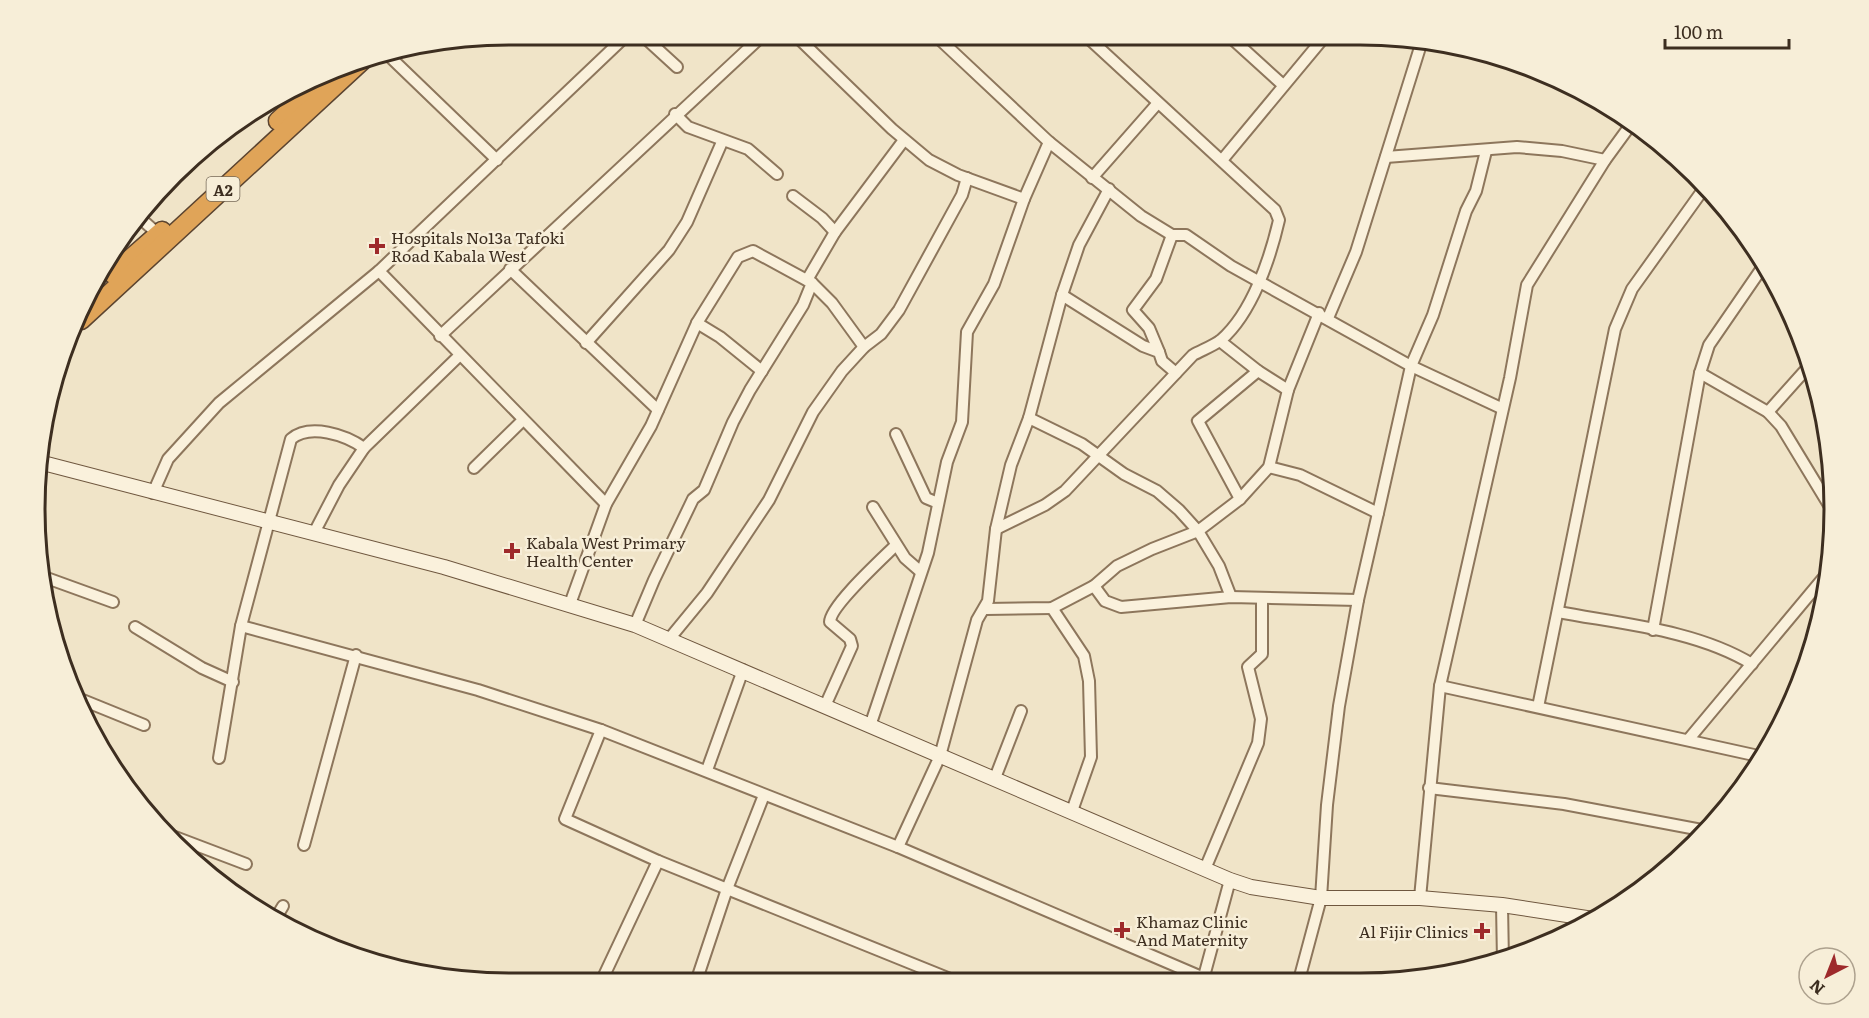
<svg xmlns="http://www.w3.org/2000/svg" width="1869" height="1018" font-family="Literata,serif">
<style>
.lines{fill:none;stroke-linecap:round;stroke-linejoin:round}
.street-casing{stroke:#8d765c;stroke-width:14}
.secondary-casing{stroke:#6f573f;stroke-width:16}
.highway-casing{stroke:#5b4430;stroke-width:21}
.street{stroke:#faf1dc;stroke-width:10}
.secondary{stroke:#faf1dc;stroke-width:14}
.highway{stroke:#e0a458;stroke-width:18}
.poi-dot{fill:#9e2a2b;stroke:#f7eed8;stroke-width:2}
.labels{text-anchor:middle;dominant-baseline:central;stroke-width:5;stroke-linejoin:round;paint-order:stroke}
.shield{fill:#f7eed8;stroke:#756857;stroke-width:1.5}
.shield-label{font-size:15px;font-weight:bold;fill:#3d2e20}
.poi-label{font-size:16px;fill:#3d2e20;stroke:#f7eed8;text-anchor:start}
.rim{fill:none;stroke:#3d2e20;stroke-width:3}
</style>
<rect width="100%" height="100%" fill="#f0e4c8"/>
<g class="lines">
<g class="street-casing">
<g id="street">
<polyline points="642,35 677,67"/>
<polyline points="795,35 892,129 929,160 958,175 1024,199"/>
<polyline points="935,35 1049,142 1141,216 1172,235 1186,235 1231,266 1411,366 1501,408"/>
<polyline points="1228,35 1283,85"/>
<polyline points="388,55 497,160"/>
<polyline points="675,114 688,127 748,149 777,174"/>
<polyline points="1386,157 1517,147 1562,151 1605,160"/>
<polyline points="1223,159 1326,35"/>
<polyline points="1092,178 1157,104"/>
<polyline points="793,196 822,218 835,232"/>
<polyline points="140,218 158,234"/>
<polyline points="510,269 658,410"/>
<polyline points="379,271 606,504"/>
<polyline points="807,280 835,232 904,140"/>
<polyline points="1062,295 1143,346 1159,352 1162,361 1176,373"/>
<polyline points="1328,318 1356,252 1422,41"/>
<polyline points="697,323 720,337 762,371"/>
<polyline points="440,336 763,35"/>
<polyline points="1220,341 1258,371 1288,390"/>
<polyline points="586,343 669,250 687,222 722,142"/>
<polyline points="1159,352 1149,328 1133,310 1156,279 1172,235"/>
<polyline points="1700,373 1768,412 1781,426 1832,510"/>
<polyline points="1768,412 1810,365"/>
<polyline points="1029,418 1082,444 1124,474 1157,491 1179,510 1198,531 1219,566 1231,597"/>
<polyline points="896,434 926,498 938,503"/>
<polyline points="1269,467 1300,475 1378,513"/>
<polyline points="474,468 522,421"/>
<polyline points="153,493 168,459 219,403 379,271 627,35"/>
<polyline points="1240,499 1198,421 1258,371"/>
<polyline points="873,507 905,558 921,572"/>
<path d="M996,529L1045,505L1065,491L1193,355C1202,350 1213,346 1221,340C1252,313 1270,259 1279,220L1275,210L1085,35"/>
<polyline points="314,533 339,485 364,448 459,356"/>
<polyline points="44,577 113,602"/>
<polyline points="1094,586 1105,601 1121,607 1231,597 1358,600"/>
<polyline points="570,604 606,504 651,426 697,323 738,257 753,251 812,283 832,303 864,347"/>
<polyline points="1052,608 1084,656 1089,681 1091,757 1072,811"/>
<polyline points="986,609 1052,608 1094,586 1117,566 1152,549 1198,531 1240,499 1269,467 1288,390 1319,313"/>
<path d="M1558,612C1622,624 1696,630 1752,664"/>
<polyline points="635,625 654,580 693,499 704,490 733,422 750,390 803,305 812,283"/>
<polyline points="241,626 478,690 601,730 898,847 1204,978"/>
<polyline points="135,627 202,668 233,682"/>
<polyline points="1653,630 1700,373 1709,345 1764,265"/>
<polyline points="670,638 707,593 769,500 813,412 842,371 864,347 881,334 899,310 962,195 967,178"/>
<polyline points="1440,686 1763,757"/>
<polyline points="75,697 144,725"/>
<path d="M825,706L852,646L850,639L830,622C830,606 883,558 896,545"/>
<polyline points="1538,707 1615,329 1632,289 1705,187"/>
<polyline points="870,726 928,553 947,462 962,422 967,332 994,284 1024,199 1049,142"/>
<polyline points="601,730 565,819 658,861 955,981"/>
<polyline points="1688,740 1830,570"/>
<path d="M219,758L241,626L291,439C310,423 346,435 364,448"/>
<polyline points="707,770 743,670"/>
<polyline points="995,778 1021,711"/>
<polyline points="1429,788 1564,804 1707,831"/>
<polyline points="167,834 246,864"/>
<polyline points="304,845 356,655"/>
<polyline points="898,847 940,756 977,620 988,601 996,529 1011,465 1029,418 1062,295 1079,245 1109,189"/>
<polyline points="1205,869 1258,743 1261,719 1248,667 1262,654 1262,598"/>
<polyline points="1420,898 1440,686 1510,378 1527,285 1605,160 1632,123"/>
<polyline points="1502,905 1503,961"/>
<polyline points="274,921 283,906"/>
<polyline points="1203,980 1230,880"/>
<polyline points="1299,980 1321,898 1327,805 1339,706 1358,600 1378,513 1411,366 1433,315 1466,211 1476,191 1486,151"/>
<polyline points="601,982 658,861"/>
<polyline points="696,982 727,889 764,795"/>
</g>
</g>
<g class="secondary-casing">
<polyline id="secondary" points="43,463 444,567 635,625 1230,880 1251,887 1321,898 1420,898 1502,905 1593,919"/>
</g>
<g class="highway-casing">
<g id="highway">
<polyline points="278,121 330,74"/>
<polyline points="113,274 162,231"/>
<polyline points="81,320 365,58"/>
</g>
</g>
<use href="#street" class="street"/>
<use href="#secondary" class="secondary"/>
<use href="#highway" class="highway"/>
</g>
<g class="poi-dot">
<path d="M374 237h6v6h6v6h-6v6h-6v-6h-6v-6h6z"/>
<path d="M509 542h6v6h6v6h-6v6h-6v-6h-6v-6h6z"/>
<path d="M1119 921h6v6h6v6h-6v6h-6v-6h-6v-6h6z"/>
<path d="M1479 922h6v6h6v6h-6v6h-6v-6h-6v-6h6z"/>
</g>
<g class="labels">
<rect class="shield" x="206.5" y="177" width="33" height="24" rx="4.5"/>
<g class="shield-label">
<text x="223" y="189">A2</text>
</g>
<g class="poi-label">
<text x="391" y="237">Hospitals No13a Tafoki<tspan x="391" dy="18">Road Kabala West</tspan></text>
<text x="526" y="542">Kabala West Primary<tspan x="526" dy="18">Health Center</tspan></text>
<text x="1136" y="921">Khamaz Clinic<tspan x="1136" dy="18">And Maternity</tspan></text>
<text x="1468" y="931" text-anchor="end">Al Fijir Clinics</text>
</g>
</g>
<path d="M0 0H1869V1018H0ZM509 45H1360A464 464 0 0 1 1824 509V509A464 464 0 0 1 1360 973H509A464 464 0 0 1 45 509V509A464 464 0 0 1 509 45Z" fill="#f7eed8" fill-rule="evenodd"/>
<path class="rim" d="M509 45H1360A464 464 0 0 1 1824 509V509A464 464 0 0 1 1360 973H509A464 464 0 0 1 45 509V509A464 464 0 0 1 509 45Z"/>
<g transform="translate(1827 976) rotate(222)"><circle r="28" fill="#f7eed8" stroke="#ada18e" stroke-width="1.5"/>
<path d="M0-4.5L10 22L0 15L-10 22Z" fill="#9e2a2b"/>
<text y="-9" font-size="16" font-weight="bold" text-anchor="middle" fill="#3d2e20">N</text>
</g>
<path d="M1665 39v9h124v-9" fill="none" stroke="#3d2e20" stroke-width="3"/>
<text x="1674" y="39" font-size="18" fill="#3d2e20" stroke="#f7eed8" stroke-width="4.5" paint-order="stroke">100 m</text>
</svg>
